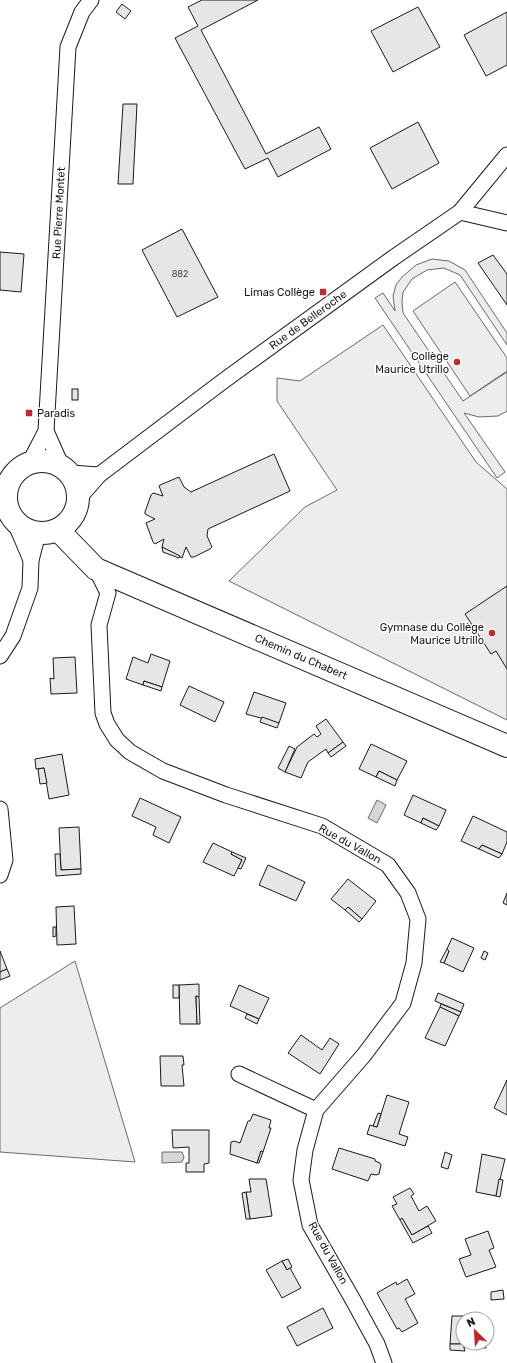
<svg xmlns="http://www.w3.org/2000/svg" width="507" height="1363" font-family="Rubik,sans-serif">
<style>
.built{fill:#ededed;stroke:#6a6a6a}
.water{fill:#d7d7d7;stroke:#6a6a6a}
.building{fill:#e6e6e6;stroke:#1a1a1a}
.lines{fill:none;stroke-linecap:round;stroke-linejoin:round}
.minor-casing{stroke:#1a1a1a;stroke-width:17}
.primary-casing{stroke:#1a1a1a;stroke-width:24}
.minor{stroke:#fff;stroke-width:15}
.primary{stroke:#fff;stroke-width:22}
.poi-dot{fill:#c62828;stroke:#fff;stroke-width:1.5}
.labels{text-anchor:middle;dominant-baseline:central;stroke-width:3;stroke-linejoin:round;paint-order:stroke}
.number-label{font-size:9px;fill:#4d4d4d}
.street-label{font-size:11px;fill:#1a1a1a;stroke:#fff}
.poi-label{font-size:11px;fill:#1a1a1a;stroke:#fff;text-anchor:end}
</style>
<rect width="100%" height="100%" fill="#fff"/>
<g class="built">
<polygon points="432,259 449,261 465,270 507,333 507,345 460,275 444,268 427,270 412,279 403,292 402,302 403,313 463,401 507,372 507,411 498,416 479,417 464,413 505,472 497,478 375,298 383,293 395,311 393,296 396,285 402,277 416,265"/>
<polygon points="455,282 507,358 507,371 470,396 413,311"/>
<polygon points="383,325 476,462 507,489 507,720 229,581 305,507 337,490 277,401 277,378 300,381"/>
<polygon points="75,961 135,1162 0,1152 0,1008"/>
</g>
<g class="water">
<polygon points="377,800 386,805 377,823 368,818"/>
<polygon points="162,1152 182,1152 184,1157 182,1162 162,1163"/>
</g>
<g class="building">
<polygon points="202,0 258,0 201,30 266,154 319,127 331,149 278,177 268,158 245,169 175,38 198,26 188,7"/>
<polygon points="122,4 131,11 125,19 116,12"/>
<polygon points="418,7 440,47 393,72 371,31"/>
<polygon points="507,12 507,65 486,76 464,35"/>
<polygon points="123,104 137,104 133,184 118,184"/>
<polygon points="418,122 439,163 392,189 370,148"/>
<polygon points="182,229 218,297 177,317 142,250"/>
<polygon points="0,252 24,254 21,292 0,290"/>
<polygon points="493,255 507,274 507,305 478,263"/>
<rect x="72" y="389" width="6" height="11"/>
<polygon points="274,454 290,491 208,529 207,536 212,547 210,549 194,557 191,557 186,547 182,558 162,547 164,539 155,544 153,542 146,523 155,519 145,514 145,512 151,495 153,493 163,496 159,486 160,485 179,477 184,487 191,492"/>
<polygon points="162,547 180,556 179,558 163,552"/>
<polygon points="507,586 507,669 496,651 491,654 465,614"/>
<polygon points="151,654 170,661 162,687 144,681 143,685 126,679 133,657 148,663"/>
<polygon points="75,657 77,693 51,694 50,678 54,679 53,658"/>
<polygon points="144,681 162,687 161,691 143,685"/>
<polygon points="189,686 224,702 215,722 180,705"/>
<polygon points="254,692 286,703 279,723 246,714"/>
<polygon points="262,717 279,723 277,728 260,722"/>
<polygon points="326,719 343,742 328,753 326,749 308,762 301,778 285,772 297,747 314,734 317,737 321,734 316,726"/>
<polygon points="343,742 346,746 331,757 328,753"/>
<polygon points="371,744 407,761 397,780 379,771 376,777 359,769"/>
<polygon points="289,746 295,749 285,772 278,768"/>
<polygon points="62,754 69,795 49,799 44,768 36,769 35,759"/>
<polygon points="44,768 47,783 40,784 38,769"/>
<polygon points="379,771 397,780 395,786 376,777"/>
<polygon points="413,795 446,810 439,826 423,818 421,823 404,815"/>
<polygon points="140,798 181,817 169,843 153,835 156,827 132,816"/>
<polygon points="473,816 507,832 507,842 502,854 482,845 479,849 461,841"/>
<polygon points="423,818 439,826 436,830 421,823"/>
<polygon points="79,827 81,869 61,870 59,828"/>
<polygon points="213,843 232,852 231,854 242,860 234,876 203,862"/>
<polygon points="482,845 502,854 499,858 479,849"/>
<polygon points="232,852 246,858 241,869 238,868 242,860 231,854"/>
<polygon points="55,854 60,854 61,870 81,869 81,874 56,876"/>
<polygon points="268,865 305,882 296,901 259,885"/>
<polygon points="348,879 376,901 362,919 348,907 345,910 331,899"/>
<polygon points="507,893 507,905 503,903"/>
<polygon points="74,906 76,944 57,945 56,907"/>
<polygon points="348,907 362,919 359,922 345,910"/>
<polygon points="53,927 56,927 56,936 53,937"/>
<polygon points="452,938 474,948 463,972 444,963 449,951 447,949"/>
<polygon points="447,949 449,951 444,963 440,962"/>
<polygon points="0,951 7,969 0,972"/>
<polygon points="484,951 488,953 485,960 481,958"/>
<polygon points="7,969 10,976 0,980 0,972"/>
<polygon points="199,984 199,997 196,996 197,1024 180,1024 179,985"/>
<rect x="173" y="985" width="6" height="13"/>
<polygon points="239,985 269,998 259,1019 230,1006"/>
<polygon points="438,993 464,1004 461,1012 435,1001"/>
<polygon points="196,996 199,997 200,1024 197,1024"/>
<polygon points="441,1004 461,1012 459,1016 440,1007"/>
<polygon points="440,1007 459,1016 445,1046 425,1038"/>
<polygon points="247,1014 259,1019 257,1024 245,1018"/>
<polygon points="301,1035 322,1050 330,1038 339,1044 320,1074 288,1053"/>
<polygon points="160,1056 183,1056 184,1065 182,1065 184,1086 161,1086"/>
<polygon points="507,1080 507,1115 494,1108"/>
<polygon points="387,1095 409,1102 399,1134 408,1137 405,1146 367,1134 370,1125 377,1127"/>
<polygon points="378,1113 381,1114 377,1127 373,1126"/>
<polygon points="253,1114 271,1120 269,1128 271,1128 263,1152 261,1151 257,1163 230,1154 231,1142 234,1141 240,1143 248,1121 250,1121"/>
<polygon points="172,1130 209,1130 209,1163 204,1164 204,1172 186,1172 186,1163 189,1163 189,1147 173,1148"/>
<polygon points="339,1148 375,1159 375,1161 380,1163 381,1165 379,1174 376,1175 371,1174 368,1181 332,1169"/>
<polygon points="261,1151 263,1152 259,1163 257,1163"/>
<polygon points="445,1152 452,1155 448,1169 441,1167"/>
<polygon points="482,1154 505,1159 496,1196 476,1192"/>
<polygon points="249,1179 266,1179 272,1216 250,1219 246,1192 251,1192"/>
<polygon points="499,1179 503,1180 500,1197 496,1196"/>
<polygon points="410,1188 414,1194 411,1196 419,1211 427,1206 436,1221 412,1235 402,1218 400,1220 392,1206 397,1204 393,1197"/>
<polygon points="246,1192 250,1219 246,1219 242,1193"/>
<polygon points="402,1218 412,1235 428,1226 432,1233 413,1243 400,1220"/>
<polygon points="488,1231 494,1248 489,1250 496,1267 466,1277 459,1259 471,1255 465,1239"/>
<polygon points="288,1259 292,1267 287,1270 282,1261"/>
<polygon points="282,1261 287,1270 290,1268 301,1288 282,1298 266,1270"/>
<polygon points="407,1279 415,1294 405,1299 418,1323 402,1332 399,1328 397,1329 377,1293 396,1282 397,1285"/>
<polygon points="503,1290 504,1299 491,1300 491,1292"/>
<polygon points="323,1308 333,1328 297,1346 287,1327"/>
<polygon points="452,1316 469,1316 469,1319 463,1319 463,1343 486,1343 486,1348 465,1347 463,1347 463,1344 450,1344"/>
<polygon points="450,1344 463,1344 465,1351 450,1350"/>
</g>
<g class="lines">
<g class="minor-casing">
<g id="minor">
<polyline points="460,212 507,223"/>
<polyline points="46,431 61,465"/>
<polyline points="30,462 46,431 68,47 82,12 91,0"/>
<polyline points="70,473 99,475"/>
<polyline points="79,498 99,475 222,382 393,258 460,212 507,155"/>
<polyline points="14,520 31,560"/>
<polyline points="96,569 108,593 99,625 103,713 107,724 117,740 130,752 163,771 226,795 322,826 388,865 408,893 418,919 414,963 403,1003 364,1055 316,1110 305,1150 301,1180 310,1225 353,1300 377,1344 384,1363"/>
<polyline points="0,656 13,636 30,588 31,560 38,533"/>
<polyline points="0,809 5,860 0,875"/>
<polyline points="239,1074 316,1110"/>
</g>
</g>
<g class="primary-casing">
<g id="primary">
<circle cx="42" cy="497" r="36"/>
<polyline points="58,530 96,569 507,746"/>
</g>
</g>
<use href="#minor" class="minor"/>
<use href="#primary" class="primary"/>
</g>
<g class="poi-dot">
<rect x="319" y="288" width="8" height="8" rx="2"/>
<circle cx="457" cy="362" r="4"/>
<rect x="25" y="409" width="8" height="8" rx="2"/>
<circle cx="492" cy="633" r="4"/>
</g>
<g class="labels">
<g class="number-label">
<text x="180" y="274">882</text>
</g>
<g class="street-label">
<text transform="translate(59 213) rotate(-87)">Rue Pierre Montet</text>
<text transform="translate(308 320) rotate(-36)">Rue de Belleroche</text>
<text transform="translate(301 657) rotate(23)">Chemin du Chabert</text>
<text transform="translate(350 844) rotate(29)">Rue du Vallon</text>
<text transform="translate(328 1253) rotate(61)">Rue du Vallon</text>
</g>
<g class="poi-label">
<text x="315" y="292">Limas Collège</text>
<text x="449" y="356">Collège<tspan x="449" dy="13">Maurice Utrillo</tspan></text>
<text x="37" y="413" text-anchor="start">Paradis</text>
<text x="484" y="627">Gymnase du Collège<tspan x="484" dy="13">Maurice Utrillo</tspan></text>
</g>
</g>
<g transform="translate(475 1331) rotate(335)"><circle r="19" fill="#ffffff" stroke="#a3a3a3"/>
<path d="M0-3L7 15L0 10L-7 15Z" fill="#c62828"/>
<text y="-6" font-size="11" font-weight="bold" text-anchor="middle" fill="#1a1a1a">N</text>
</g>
</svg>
